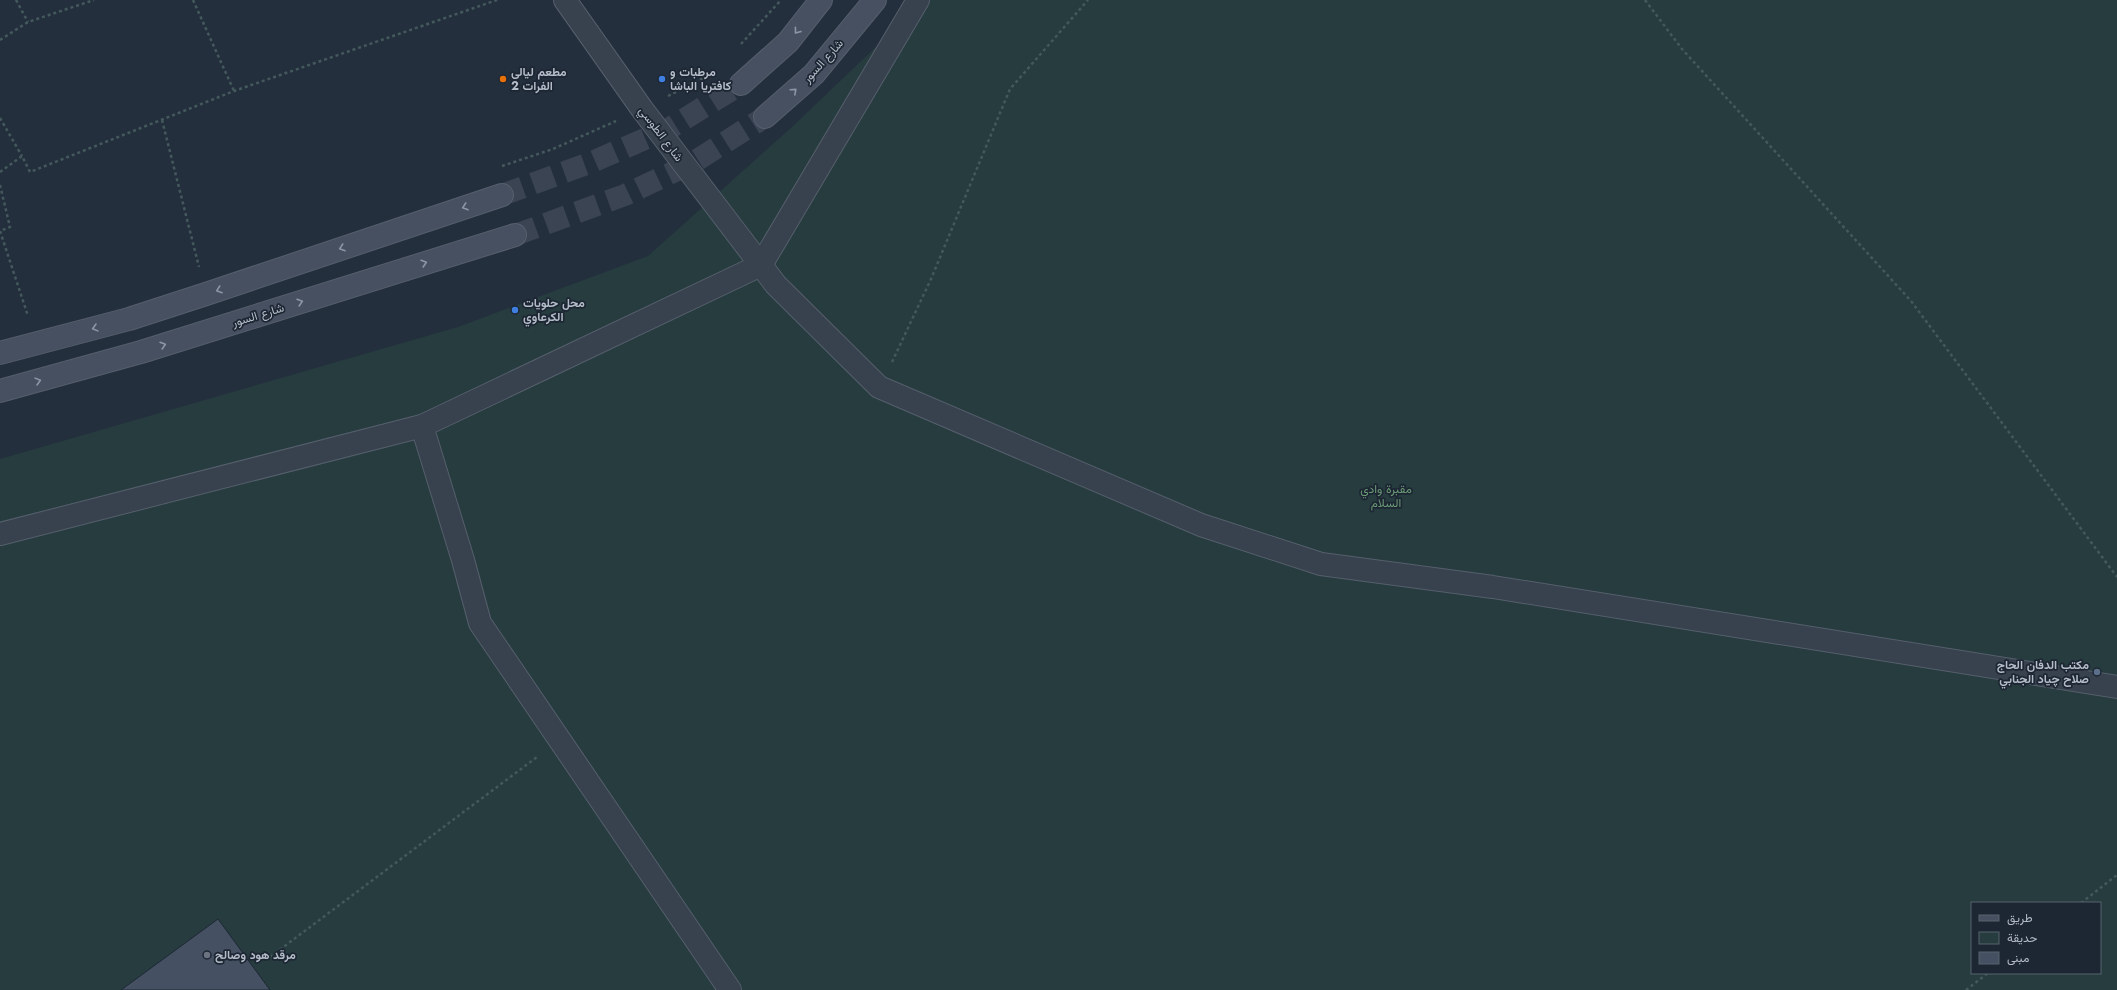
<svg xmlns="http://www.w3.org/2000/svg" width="2117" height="990" font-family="Jost,Vazirmatn,sans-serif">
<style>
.green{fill:#263c3f;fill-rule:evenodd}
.building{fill:#455162;stroke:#1f2835}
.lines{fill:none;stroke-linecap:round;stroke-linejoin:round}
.secondary-tunnel{stroke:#3a4453;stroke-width:22;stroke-dasharray:22 11;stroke-linecap:butt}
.street-casing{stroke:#565f6c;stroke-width:24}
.secondary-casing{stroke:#565f6c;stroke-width:24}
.path{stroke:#44595c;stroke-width:2.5;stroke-dasharray:3 3;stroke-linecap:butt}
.street{stroke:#38414e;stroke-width:22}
.secondary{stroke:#465061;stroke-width:22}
.oneway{stroke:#8e96a5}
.food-dot{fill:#e8710a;stroke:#1d2633;stroke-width:1.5}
.shop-dot{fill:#3f7fe0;stroke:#1d2633;stroke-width:1.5}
.service-dot{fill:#5c6f8a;stroke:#1d2633;stroke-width:1.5}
.worship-dot{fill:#6b7280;stroke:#1d2633;stroke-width:1.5}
.labels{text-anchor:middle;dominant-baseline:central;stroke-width:3.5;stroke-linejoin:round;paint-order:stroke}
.street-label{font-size:12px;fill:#b4bcc9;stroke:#1d2633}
.poi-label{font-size:12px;font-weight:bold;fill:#b4bcc9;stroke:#1d2633;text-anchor:start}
.park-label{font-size:12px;fill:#6b9a76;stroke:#1d2633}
</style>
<rect width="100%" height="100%" fill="#242f3e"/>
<path class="green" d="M925,0H2117V990H0V459L458,327L648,256L794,125ZM1972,903H2100V973H1972Z"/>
<polygon class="building" points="218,919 270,990 121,990"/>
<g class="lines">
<g class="secondary-tunnel">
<polyline points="502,195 592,162 670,128 741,84"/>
<polyline points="515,235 625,195 694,162 765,117"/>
</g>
<g class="street-casing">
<g id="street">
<polyline points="565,0 642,109 776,285 879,387 1201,525 1321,564 1493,587 2117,687"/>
<polyline points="0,534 422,426"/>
<polyline points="730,990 480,623 463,560 422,426 761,265 918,0"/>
</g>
</g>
<g class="secondary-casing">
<g id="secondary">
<polyline points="741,84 788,42 821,0"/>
<polyline points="765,117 814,74 875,0"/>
<polyline points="0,353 129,319 206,294 502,195"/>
<polyline points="0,391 141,352 515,235"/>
</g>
</g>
<g class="path">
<polyline points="16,0 28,22"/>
<polyline points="193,0 234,91"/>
<polyline points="1645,0 1682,49 1911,301 2117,577"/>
<polyline points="0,40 28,22 94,0"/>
<polyline points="741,44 781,0"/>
<polyline points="668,96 715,72"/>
<polyline points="0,118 22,156"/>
<polyline points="162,120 199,267"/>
<polyline points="502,166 553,149 616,121"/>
<polyline points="0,172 22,156 30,172 234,91 497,0"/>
<polyline points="0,185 10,227 0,231 28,316"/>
<polyline points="892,362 931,279 1010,89 1088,0"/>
<polyline points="2081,903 2117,875"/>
<polyline points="270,957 537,757"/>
<polyline points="1966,990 1988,973"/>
</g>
<use href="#street" class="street"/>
<use href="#secondary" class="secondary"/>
</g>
<defs><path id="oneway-chevron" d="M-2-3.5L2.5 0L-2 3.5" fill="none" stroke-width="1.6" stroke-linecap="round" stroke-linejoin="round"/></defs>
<g class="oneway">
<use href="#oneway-chevron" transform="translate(797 31) rotate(128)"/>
<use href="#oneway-chevron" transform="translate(794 91) rotate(-42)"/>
<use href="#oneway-chevron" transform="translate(465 207) rotate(161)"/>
<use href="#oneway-chevron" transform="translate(342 248) rotate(161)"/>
<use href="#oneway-chevron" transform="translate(424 263) rotate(-17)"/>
<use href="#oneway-chevron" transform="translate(219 290) rotate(161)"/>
<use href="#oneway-chevron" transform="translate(300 302) rotate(-17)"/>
<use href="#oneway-chevron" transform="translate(95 328) rotate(165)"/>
<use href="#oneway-chevron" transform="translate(163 345) rotate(-17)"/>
<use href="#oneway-chevron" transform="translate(38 381) rotate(-15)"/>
</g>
<circle class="food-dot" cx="503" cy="79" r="4"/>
<g class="shop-dot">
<circle cx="662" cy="79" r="4"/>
<circle cx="515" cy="310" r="4"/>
</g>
<circle class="service-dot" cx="2097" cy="672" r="4"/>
<circle class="worship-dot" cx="207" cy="955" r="4"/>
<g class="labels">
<g class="street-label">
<text transform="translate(823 61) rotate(-48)">شارع السور</text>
<text transform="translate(661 134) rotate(53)">شارع الطوسي</text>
<text transform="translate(258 315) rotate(-17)">شارع السور</text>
</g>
<g class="poi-label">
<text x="511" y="72">مطعم ليالي<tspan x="511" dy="14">الفرات 2</tspan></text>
<text x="670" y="72">مرطبات و<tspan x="670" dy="14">كافتريا الباشا</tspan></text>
<text x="523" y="303">محل حلويات<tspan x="523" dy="14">الكرعاوي</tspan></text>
<text x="2089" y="665" text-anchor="end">مكتب الدفان الحاج<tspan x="2089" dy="14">صلاح چياد الجنابي</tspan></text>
<text x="215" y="955">مرقد هود وصالح</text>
</g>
<g class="park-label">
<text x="1386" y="489">مقبرة وادي<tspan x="1386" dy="14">السلام</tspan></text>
</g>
</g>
<rect x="1971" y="902" width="130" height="72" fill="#1d2633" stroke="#59626f"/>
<rect x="1979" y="915" width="20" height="6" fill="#465061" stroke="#59626f"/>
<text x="2007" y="922" font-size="12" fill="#b4bcc9">طريق</text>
<rect x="1979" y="932" width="20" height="12" fill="#263c3f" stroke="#59626f"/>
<text x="2007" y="942" font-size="12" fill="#b4bcc9">حديقة</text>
<rect x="1979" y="952" width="20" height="12" fill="#455162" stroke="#59626f"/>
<text x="2007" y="962" font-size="12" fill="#b4bcc9">مبنى</text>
</svg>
